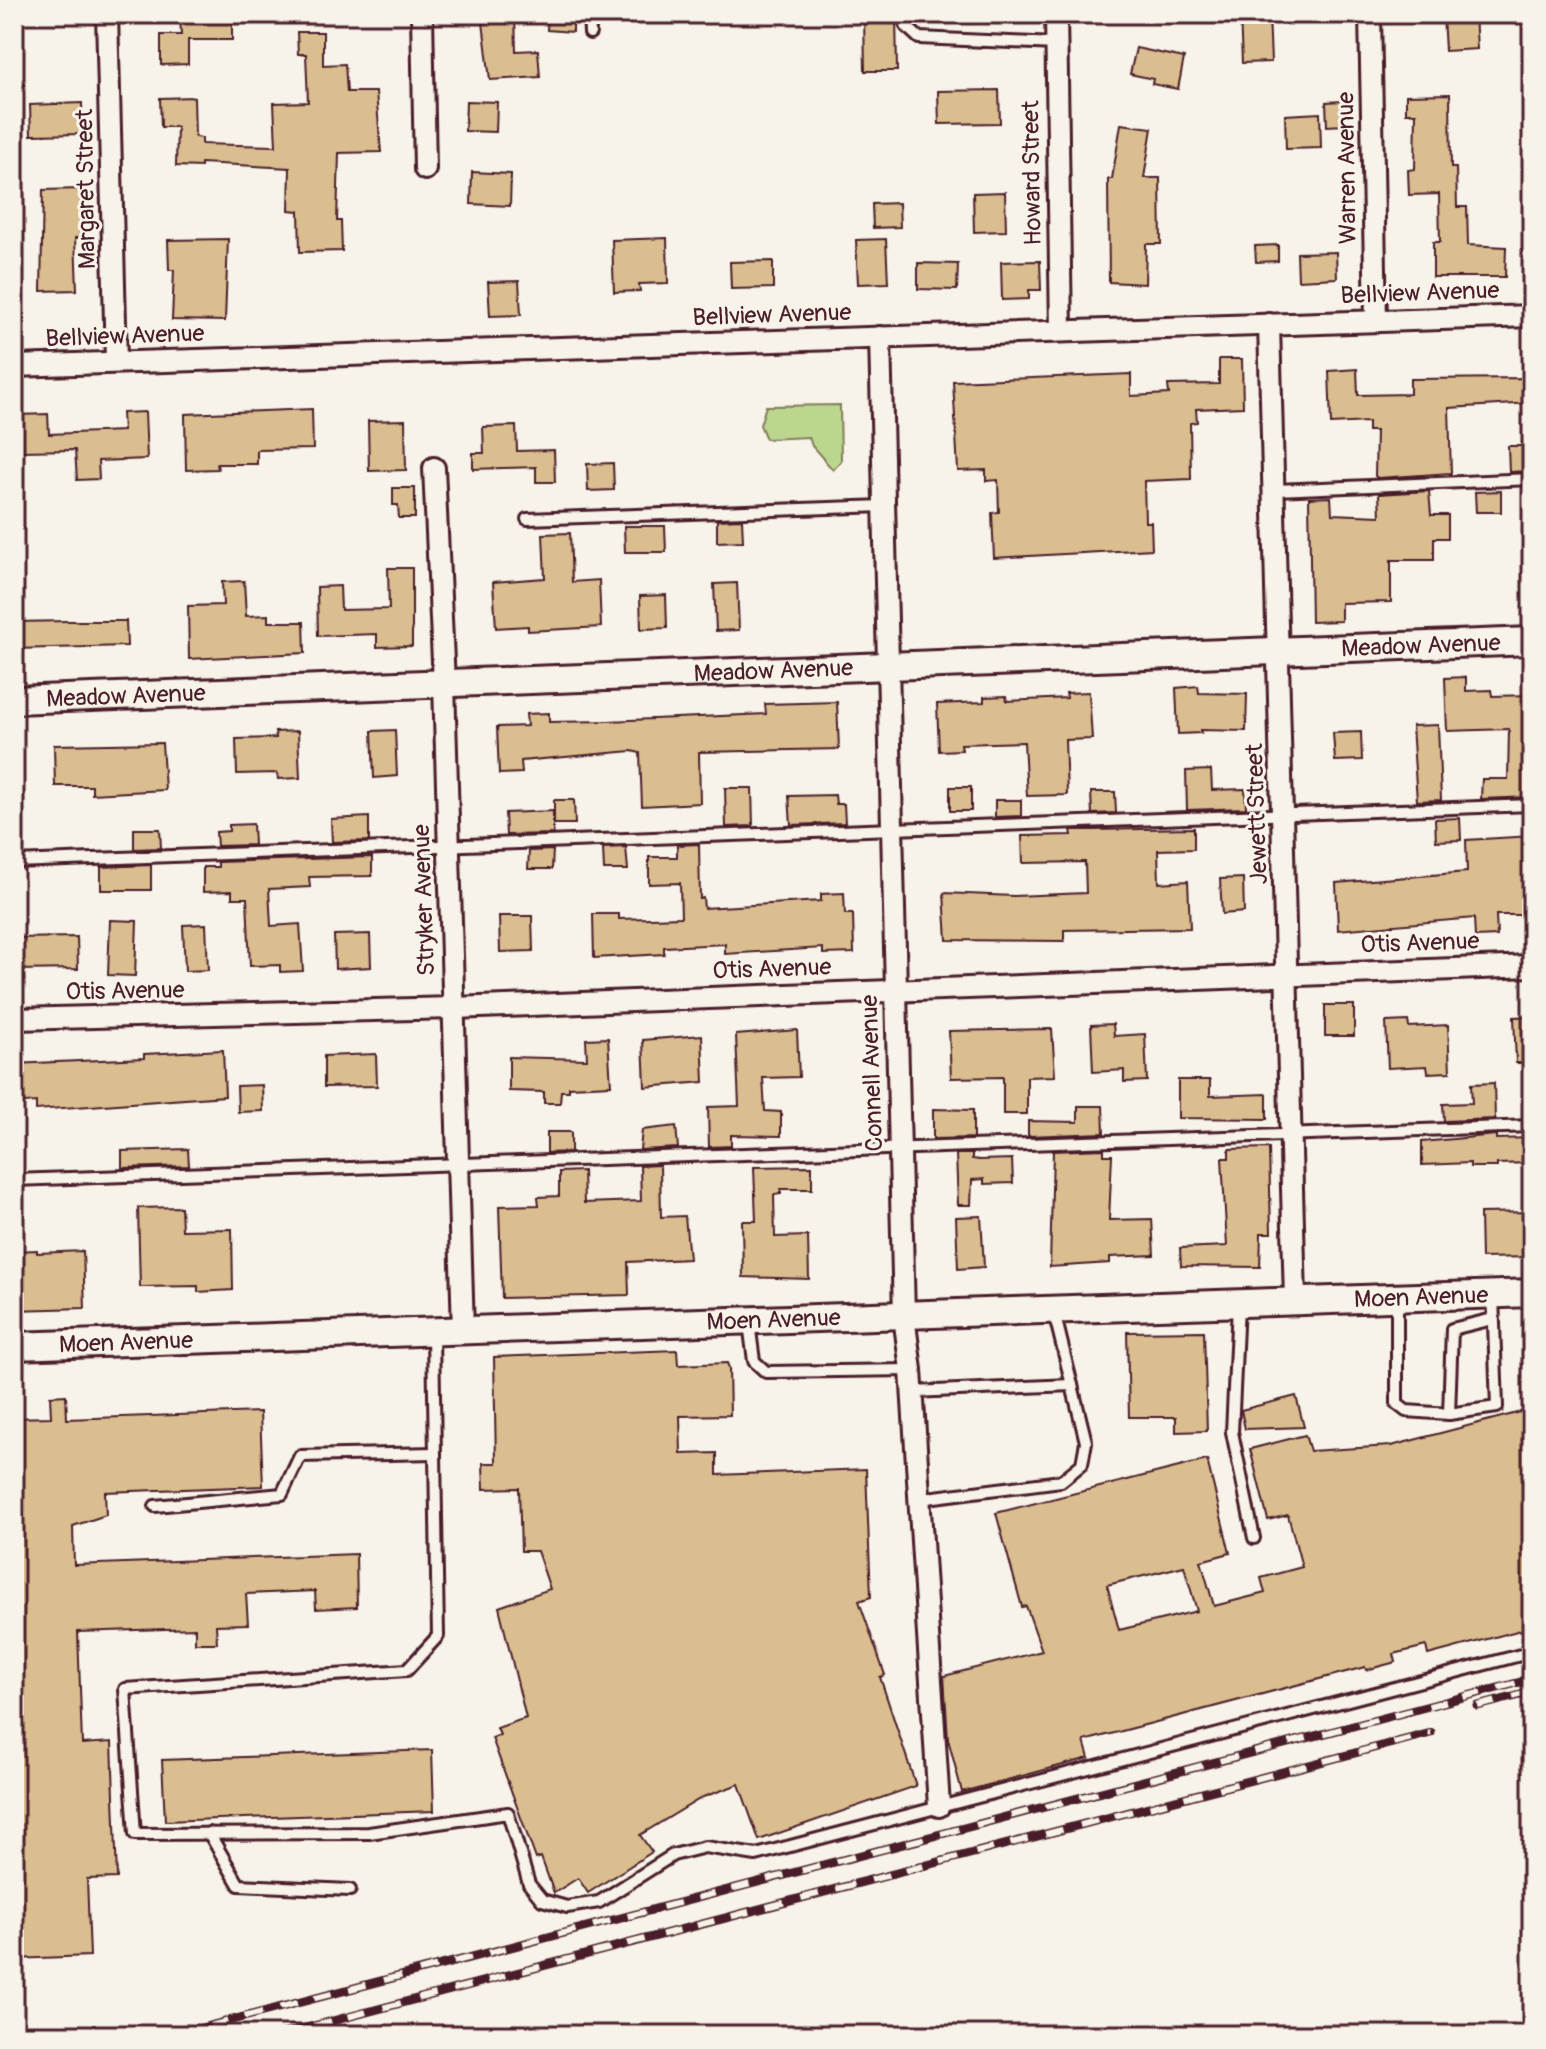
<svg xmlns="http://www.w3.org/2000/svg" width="1546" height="2049" font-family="Pangolin,sans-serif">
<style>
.green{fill:#bbd78e;stroke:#827b5c;stroke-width:2}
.building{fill:#dabe8f;stroke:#4a1f2b;stroke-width:2;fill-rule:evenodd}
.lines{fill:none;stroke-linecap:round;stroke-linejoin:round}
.service-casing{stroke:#4a1f2b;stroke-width:16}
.minor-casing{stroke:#4a1f2b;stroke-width:26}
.tertiary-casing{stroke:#4a1f2b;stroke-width:32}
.service{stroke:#f7f3e8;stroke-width:10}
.minor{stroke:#f7f3e8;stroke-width:20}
.tertiary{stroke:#f7f3e8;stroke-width:26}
.rail-casing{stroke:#4a1f2b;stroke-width:9}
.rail{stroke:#f7f3e8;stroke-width:6;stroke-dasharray:18;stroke-linecap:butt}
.labels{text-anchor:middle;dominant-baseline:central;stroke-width:6;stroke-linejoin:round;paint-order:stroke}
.street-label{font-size:24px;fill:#4a1f2b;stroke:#f7f3e8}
</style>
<rect width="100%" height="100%" fill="#f7f3e8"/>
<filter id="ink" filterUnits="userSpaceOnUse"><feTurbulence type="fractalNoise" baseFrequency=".0125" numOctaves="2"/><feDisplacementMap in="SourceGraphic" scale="16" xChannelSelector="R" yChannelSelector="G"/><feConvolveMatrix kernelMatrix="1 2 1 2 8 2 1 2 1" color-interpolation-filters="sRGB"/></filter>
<g filter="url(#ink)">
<polygon class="green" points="840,405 841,461 833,470 812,446 809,437 766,439 760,425 766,406"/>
<g class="building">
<polygon points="180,14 232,14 232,40 188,40 188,64 161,65 161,35 181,35"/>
<polygon points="482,14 515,14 516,51 538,50 540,77 490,80"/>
<polygon points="548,14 573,14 573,32 547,30"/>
<polygon points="864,14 896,14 897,71 865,71"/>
<polygon points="1240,14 1269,14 1271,62 1242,63"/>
<polygon points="1475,14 1477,49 1445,51 1443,16"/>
<polygon points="297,32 323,32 323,65 345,64 347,92 376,92 381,152 339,153 337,221 341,221 342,251 300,252 299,211 289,210 290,168 201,163 201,167 176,166 177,127 161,127 160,98 194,97 195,137 202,138 202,144 276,146 274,103 308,102 306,54 298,54"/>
<polygon points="1136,48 1184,58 1178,89 1152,84 1153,79 1130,74"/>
<polygon points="999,90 1000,123 939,124 938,91"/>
<polygon points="1450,94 1451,168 1456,168 1457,207 1467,207 1468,245 1506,247 1505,277 1433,277 1433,242 1440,242 1439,194 1409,195 1408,170 1415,169 1416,113 1406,113 1406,95"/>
<polygon points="466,101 497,102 496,132 465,131"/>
<polygon points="1343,101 1344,125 1327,126 1326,102"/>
<polygon points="82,103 83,134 31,135 30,105"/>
<polygon points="1320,113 1321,148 1286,149 1285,115"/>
<polygon points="1121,124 1152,128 1144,178 1160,178 1161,244 1146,244 1145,284 1109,282 1108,179 1112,179"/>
<polygon points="472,172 511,174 510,206 471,204"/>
<polygon points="81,189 80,238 75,238 77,290 41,291 43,190"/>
<polygon points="1005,192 1006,231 974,232 973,193"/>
<polygon points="899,203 900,227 873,228 872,204"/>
<polygon points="667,238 668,283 639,284 640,291 614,292 612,240"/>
<polygon points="228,239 225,321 172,320 174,270 169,270 168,240"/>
<polygon points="886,239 888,283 858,284 856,240"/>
<polygon points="1278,245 1278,261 1256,262 1255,246"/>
<polygon points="1336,252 1337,278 1298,280 1297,253"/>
<polygon points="773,261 773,288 731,289 730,262"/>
<polygon points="1040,261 1041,290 1029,290 1029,299 1002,300 1001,262"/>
<polygon points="918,263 958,264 957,290 918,289"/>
<polygon points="519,281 521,315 490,316 488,282"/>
<polygon points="1219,359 1242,359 1243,407 1196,409 1197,422 1190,423 1191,479 1144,481 1145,522 1151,522 1152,549 994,558 992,513 999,512 998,480 986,481 986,470 958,471 953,381 1131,374 1131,396 1169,394 1168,385 1219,384"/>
<polygon points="1357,369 1358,395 1410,394 1410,379 1532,378 1532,403 1449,408 1451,473 1378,478 1375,476 1376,431 1368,431 1368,422 1331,424 1329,371"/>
<polygon points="312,409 313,449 257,450 257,464 217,464 218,469 186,470 185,414"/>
<polygon points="145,412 147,459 98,461 99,479 77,480 75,450 20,451 18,415 48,414 49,434 123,431 122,413"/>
<polygon points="405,420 406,470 369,471 368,421"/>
<polygon points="516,426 517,451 554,450 555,482 536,482 536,467 473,469 473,453 484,453 483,427"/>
<polygon points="1508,446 1528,446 1528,471 1509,472"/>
<polygon points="613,463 614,490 588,491 587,464"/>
<polygon points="393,488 415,488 415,518 399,518 398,505 393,505"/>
<polygon points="1429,491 1431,515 1448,515 1448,538 1434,538 1434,560 1391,560 1391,602 1341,603 1341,621 1311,622 1309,498 1331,497 1332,514 1380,516 1379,494"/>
<polygon points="1501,491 1501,512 1476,512 1475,492"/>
<polygon points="742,519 743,541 717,542 717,520"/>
<polygon points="624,526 665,526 666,552 625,552"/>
<polygon points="570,533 572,582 599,580 601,627 528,631 528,626 496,628 493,582 545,578 543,534"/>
<polygon points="388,568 412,568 412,646 377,647 377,634 318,636 317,587 340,586 341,610 389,609"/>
<polygon points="244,581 246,616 268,615 268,622 304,622 305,653 189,659 188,606 223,605 222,582"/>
<polygon points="737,583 739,630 716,631 714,584"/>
<polygon points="666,595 667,628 641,629 640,596"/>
<polygon points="69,621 126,621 127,646 14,649 14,622"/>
<polygon points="1466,677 1466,691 1491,690 1492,696 1532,695 1531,797 1481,799 1482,779 1508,779 1509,729 1447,731 1445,678"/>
<polygon points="1198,686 1199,693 1247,694 1246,731 1200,730 1201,733 1178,734 1176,688"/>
<polygon points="1089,692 1092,739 1065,740 1067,795 1027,796 1024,742 961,744 962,750 939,751 937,704 984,702 984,697 1006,696 1007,701 1067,698 1066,693"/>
<polygon points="837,702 839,749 699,752 700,803 642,806 640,753 632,751 521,761 522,773 499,774 497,727 527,726 526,714 549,713 549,722 608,721 766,714 765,704"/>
<polygon points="1438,725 1441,800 1417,801 1412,726"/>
<polygon points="395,730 397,776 374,778 372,731"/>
<polygon points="298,731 300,778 278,779 277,773 237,774 236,739 276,738 275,732"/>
<polygon points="1361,732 1362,760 1335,761 1333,733"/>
<polygon points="162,743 165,790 92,794 92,786 55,786 54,745"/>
<polygon points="1211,770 1212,790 1245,789 1246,808 1187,810 1186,771"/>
<rect x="950" y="787" width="21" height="24"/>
<polygon points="725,788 752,788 753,826 726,827"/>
<polygon points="1091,792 1115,792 1116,813 1092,814"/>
<polygon points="835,795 836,804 844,804 845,823 791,825 789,796"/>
<polygon points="554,800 574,800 575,824 554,824"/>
<polygon points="995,800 1021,800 1021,816 995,817"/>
<polygon points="553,811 553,834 506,835 505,813"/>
<polygon points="369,817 369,841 332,842 331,819"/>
<polygon points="1460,818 1461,840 1436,841 1435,819"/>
<polygon points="253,824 254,845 217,846 216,832 229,831 229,825"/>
<polygon points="1194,828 1194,849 1158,850 1159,883 1188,881 1190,928 1064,930 1064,941 947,940 944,893 1014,896 1086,893 1085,862 1023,863 1022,836 1072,835 1071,830 1093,830"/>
<polygon points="134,829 160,829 161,848 134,849"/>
<polygon points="1532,836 1532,915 1496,915 1497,936 1475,937 1474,918 1338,930 1336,883 1467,872 1466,840"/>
<polygon points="699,844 700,899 703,898 704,908 821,901 821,894 844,893 845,914 853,914 854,953 823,954 823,948 725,954 725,944 664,947 664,954 594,958 593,914 619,914 619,919 681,917 680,883 649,884 649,857 677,857 677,845"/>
<polygon points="626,847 628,870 604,870 603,848"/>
<polygon points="553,850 552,869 528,869 529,851"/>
<polygon points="372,857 372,876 309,877 310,887 269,889 271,926 300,924 303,971 280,972 280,965 250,966 247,898 232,898 232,891 203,892 203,867 218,867 218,862"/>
<polygon points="151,865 151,890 101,890 101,867"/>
<polygon points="1243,878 1244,912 1222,914 1220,879"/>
<polygon points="499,916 532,916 533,951 500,952"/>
<polygon points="110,920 137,921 135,976 108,975"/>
<polygon points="206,924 208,970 185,971 183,925"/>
<polygon points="370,934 371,967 335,969 334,935"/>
<polygon points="77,937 78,969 14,970 14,938"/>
<rect x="1325" y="1005" width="29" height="31"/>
<polygon points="1532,1016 1532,1063 1516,1063 1514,1017"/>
<polygon points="1408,1021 1409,1027 1448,1025 1450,1072 1428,1073 1427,1066 1388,1068 1386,1022"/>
<polygon points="1113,1024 1114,1036 1145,1034 1147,1081 1124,1082 1124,1070 1093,1072 1091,1025"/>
<polygon points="1052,1029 1055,1076 1027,1077 1027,1114 1003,1114 1003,1077 951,1078 949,1031"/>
<polygon points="797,1030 799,1077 763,1078 765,1111 781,1112 781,1136 731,1135 731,1146 709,1147 708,1107 739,1106 736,1035"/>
<polygon points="702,1035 704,1082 645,1087 643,1040"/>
<polygon points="608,1038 611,1085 569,1087 569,1091 561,1091 560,1103 544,1103 544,1092 509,1091 509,1057 587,1059 586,1039"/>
<polygon points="223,1050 225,1096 36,1110 36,1102 14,1104 14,1064 144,1058 144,1054"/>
<polygon points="376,1054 377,1086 324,1087 324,1056"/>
<polygon points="1178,1080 1210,1080 1210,1096 1267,1094 1267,1119 1178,1118"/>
<polygon points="1494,1083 1495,1119 1444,1121 1443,1104 1472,1103 1471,1084"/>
<polygon points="262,1085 263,1111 238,1112 237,1086"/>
<polygon points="1078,1106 1103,1106 1104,1133 1028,1136 1028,1121 1078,1122"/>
<polygon points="933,1109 973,1110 973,1138 933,1139"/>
<polygon points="676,1126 678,1148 640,1150 642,1130"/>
<polygon points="547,1132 571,1132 571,1152 547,1153"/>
<polygon points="1496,1135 1496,1139 1532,1138 1532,1163 1497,1164 1497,1167 1470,1167 1470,1163 1422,1165 1422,1142"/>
<polygon points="1269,1148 1271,1233 1261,1233 1260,1267 1181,1266 1180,1248 1227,1246 1222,1158 1229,1158 1229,1149"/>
<polygon points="188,1149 189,1166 122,1168 122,1151"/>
<polygon points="1104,1149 1104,1155 1112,1155 1109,1220 1152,1219 1154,1255 1110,1257 1110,1263 1050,1267 1053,1151"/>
<polygon points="956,1154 972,1154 972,1159 979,1160 1012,1159 1013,1183 984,1184 984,1179 972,1180 971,1205 958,1205"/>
<polygon points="660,1165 661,1217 685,1216 689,1259 628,1262 629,1295 502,1298 499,1206 539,1205 538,1197 559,1196 559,1172 583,1171 584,1203 641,1201 640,1166"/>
<polygon points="812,1166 812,1189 781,1189 781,1194 774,1195 775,1237 808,1236 809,1279 743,1277 742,1221 756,1221 754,1167"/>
<polygon points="181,1207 182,1230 232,1229 233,1290 198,1292 198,1286 140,1287 138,1208"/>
<polygon points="1532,1212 1532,1257 1481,1258 1480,1213"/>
<polygon points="981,1216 984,1267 958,1269 956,1217"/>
<polygon points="37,1250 37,1253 83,1251 85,1308 14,1310 14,1251"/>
<polygon points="1204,1331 1207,1431 1176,1432 1176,1417 1129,1417 1127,1332"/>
<polygon points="677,1350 678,1365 727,1363 729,1368 730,1415 680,1416 681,1454 717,1453 717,1475 866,1469 871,1597 859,1601 885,1675 880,1677 916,1786 759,1840 739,1784 703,1797 640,1835 652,1852 588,1893 578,1878 554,1893 541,1857 536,1859 492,1738 500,1735 497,1728 526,1718 499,1607 550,1589 537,1551 521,1551 519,1488 484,1489 483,1463 496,1463 494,1357"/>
<polygon points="66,1395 67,1419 260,1412 263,1486 105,1492 106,1515 73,1526 74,1565 356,1554 357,1607 316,1609 315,1591 246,1594 248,1624 216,1625 217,1643 195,1643 195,1628 78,1632 82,1744 112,1742 117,1878 87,1879 90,1956 14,1959 14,1418 51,1417 50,1396"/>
<polygon points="1296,1396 1304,1427 1245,1429 1241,1410"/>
<path d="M1532,1409V1627L1428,1655L1426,1646L1394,1654L1396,1662L1366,1670L1365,1667L1084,1741L1089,1758L962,1792L948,1739L944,1676L1042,1651L1026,1606L1022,1607L996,1513L1207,1460L1230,1553L1201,1561L1214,1606L1265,1593L1261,1578L1302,1567L1288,1515L1268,1520L1250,1449L1305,1435L1310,1451L1391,1446ZM1184,1566L1197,1611L1119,1630L1107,1585Z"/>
<polygon points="432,1750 434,1811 165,1821 162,1760"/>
</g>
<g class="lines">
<g class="service-casing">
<g id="service">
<polyline points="589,14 590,33"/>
<polyline points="904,14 906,26 919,38 1056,44"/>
<polyline points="1276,490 1532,479"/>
<polyline points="527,519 884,506"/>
<polyline points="14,862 1532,805"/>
<polyline points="14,1180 1532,1126"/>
<polyline points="1397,1299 1397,1404 1406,1411 1449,1414 1452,1329 1493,1319"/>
<polyline points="1238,1305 1232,1432 1254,1538"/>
<polyline points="749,1323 754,1361 766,1372 911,1370"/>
<polyline points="433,1334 438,1636 407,1670 125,1689 135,1834 369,1833 508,1813 529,1884 542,1900 567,1907 599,1902 673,1855 705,1847 756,1855 1532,1652"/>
<polyline points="913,1392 1072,1385"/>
<polyline points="1449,1414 1497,1407 1493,1296"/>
<polyline points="919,1499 1061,1481 1082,1464 1086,1442 1054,1312"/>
<polyline points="155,1506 282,1494 300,1456 435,1453"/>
<polyline points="209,1833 239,1885 350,1890"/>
</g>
</g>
<g class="minor-casing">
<g id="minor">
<polyline points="107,14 116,362"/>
<polyline points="422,14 425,169"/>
<polyline points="1056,14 1061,331"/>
<polyline points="1370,14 1376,321"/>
<polyline points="1269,324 1295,1301"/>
<polyline points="880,337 904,1316 911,1370 939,1806"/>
<polyline points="14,366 1532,316"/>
<polyline points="434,468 444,683 463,1331"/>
<polyline points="14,1019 454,1008 1532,966"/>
</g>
</g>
<g class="tertiary-casing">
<g id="tertiary">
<path id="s1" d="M14,700L1532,641"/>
<path id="s2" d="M14,1346L1532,1293"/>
</g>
</g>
<use href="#service" class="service"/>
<use href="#minor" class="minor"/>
<use href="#tertiary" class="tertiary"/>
<g class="rail-casing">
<g id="rail">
<polyline points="1478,1706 1532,1692"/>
<polyline points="175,2035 1532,1679"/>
<polyline points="279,2035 1431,1733"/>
</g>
</g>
<use href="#rail" class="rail"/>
</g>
</g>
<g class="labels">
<g class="street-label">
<text transform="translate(1347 168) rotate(-91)">Warren Avenue</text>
<text transform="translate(1032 173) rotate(-91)">Howard Street</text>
<text transform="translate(86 189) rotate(-91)">Margaret Street</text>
<text transform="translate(1420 293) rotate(-2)">Bellview Avenue</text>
<text transform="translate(772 315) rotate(-2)">Bellview Avenue</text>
<text transform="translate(125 336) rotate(-2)">Bellview Avenue</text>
<text stroke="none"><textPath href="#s1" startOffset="1408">Meadow Avenue</textPath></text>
<text stroke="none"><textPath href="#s1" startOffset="760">Meadow Avenue</textPath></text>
<text stroke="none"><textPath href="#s1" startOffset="112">Meadow Avenue</textPath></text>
<text transform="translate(1257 814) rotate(-92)">Jewett Street</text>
<text transform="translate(424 900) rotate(-92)">Stryker Avenue</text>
<text transform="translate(1420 943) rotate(-2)">Otis Avenue</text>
<text transform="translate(772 969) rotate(-2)">Otis Avenue</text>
<text transform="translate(125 991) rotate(-1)">Otis Avenue</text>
<text transform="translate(872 1073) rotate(-92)">Connell Avenue</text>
<text stroke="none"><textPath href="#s2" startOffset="1408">Moen Avenue</textPath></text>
<text stroke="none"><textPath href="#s2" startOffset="760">Moen Avenue</textPath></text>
<text stroke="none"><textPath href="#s2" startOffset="112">Moen Avenue</textPath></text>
</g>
</g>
<rect width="1546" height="2049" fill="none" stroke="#f7f3e8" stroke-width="48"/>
<rect x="24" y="24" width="1498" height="2001" fill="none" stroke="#4a1f2b" stroke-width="3" filter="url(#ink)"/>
</svg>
